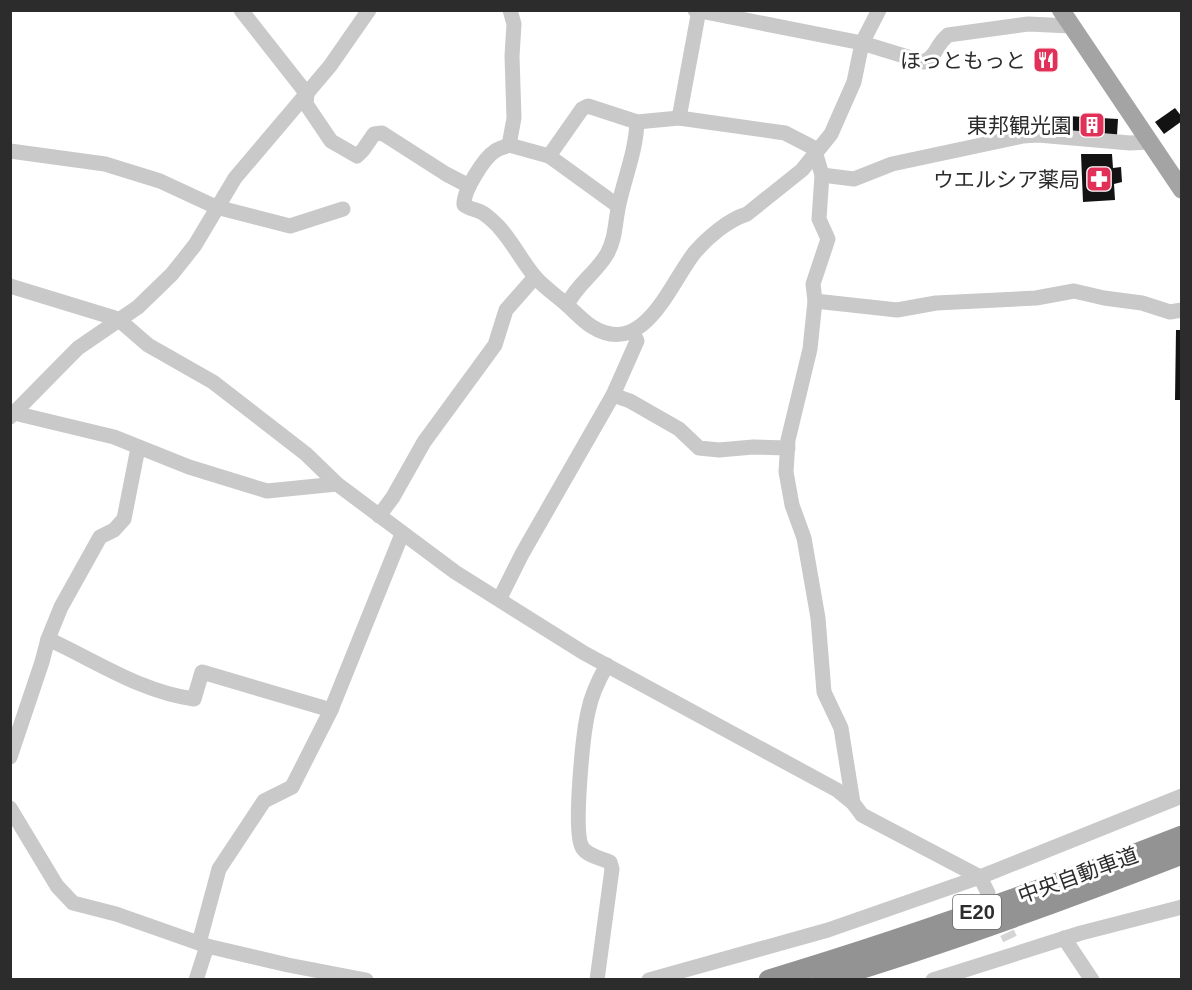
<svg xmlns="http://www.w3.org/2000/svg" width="1192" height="990" font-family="Helvetica,'Noto Sans JP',sans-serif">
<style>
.building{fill:#131313}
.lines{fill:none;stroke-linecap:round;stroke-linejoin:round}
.minor-tunnel{stroke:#d5d5d5;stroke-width:15;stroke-dasharray:15 8;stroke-linecap:butt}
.minor{stroke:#c9c9c9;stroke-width:15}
.major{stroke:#a4a4a4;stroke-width:18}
.highway{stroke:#939393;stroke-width:21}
.labels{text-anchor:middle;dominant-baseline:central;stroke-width:6;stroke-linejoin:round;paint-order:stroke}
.shield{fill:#fff;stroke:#6b6b6b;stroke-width:1.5}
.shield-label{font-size:20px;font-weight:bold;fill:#2c2c2c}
.poi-label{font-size:21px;fill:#2c2c2c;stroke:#fff;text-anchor:end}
.street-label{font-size:21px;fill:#2c2c2c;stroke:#fff}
</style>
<rect width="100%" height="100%" fill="#fff"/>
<g class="building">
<polygon points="1175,108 1182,117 1182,121 1164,134 1155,122"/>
<polygon points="1068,116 1118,119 1117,135 1067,132"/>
<polygon points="1081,154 1112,154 1113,168 1121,167 1122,182 1114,184 1115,200 1083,202"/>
<polygon points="1176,330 1182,330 1182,400 1175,400"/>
</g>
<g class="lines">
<polyline class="minor-tunnel" points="997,912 1010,939"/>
<g class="minor">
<polyline points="241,10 307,94 306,104 331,141 357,156 363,150 374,134 382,133 446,174 469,186"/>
<path d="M510,10L514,24L512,56L514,118L509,145C505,147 499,148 495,151C484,158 463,191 464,205C469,209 475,209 481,212C487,215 493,221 498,226C513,242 522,262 536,278C545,288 557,296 567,305C575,312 582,320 591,326C644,360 670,283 695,252C708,237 728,220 747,214L802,170L831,134L854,82L862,43L879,10"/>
<path d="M695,10L862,43L924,62C939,53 935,46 948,35L1028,24L1071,26"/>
<polyline points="679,118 699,10"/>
<polyline points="509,145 549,156 582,109 588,106 637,122 679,118 785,133 814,148 822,175 819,219 828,239 813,284 815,301 810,349 788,440 786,472 792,505 804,538 818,618 824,692 841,728 853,803"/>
<polyline points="10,151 105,164 160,181 216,207 290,226 343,209"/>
<polyline points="549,156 618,206"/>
<polyline points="822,175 854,179 892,164 1023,136 1038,135 1130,143 1149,142"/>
<polyline points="10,286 118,319 148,345 213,382 306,454 337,484 455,572 584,653 837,790 853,803 862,815 980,877 988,893"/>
<polyline points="815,301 897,310 936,303 1036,298 1074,291 1104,298 1142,303 1170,312 1182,310"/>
<path d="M567,305C577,284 596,273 607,254C616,238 615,221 619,204C625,176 636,151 637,122"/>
<polyline points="613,395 630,401 679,429 699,448 719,450 753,447 788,448"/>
<polyline points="10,412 114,437 189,467 267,491 337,484"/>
<polyline points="10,417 78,348 138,307 172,274 195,245 235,178 330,66 369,10"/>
<polyline points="379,516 393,497 424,442 495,345 506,310 535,277"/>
<polyline points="500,598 522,554 613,395 637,341 633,332"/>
<path d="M48,639C96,661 141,692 194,699L202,672L331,710"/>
<polyline points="10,757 42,662 48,639 61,607 100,537 114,530 124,519 138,448"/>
<polyline points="10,808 57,886 73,903 116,914 207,946 288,965 366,980"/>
<polyline points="1064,938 1092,980"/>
<polyline points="199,943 219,869 264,801 292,787 331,710 402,534"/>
<polyline points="196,980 207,946"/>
<path d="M597,980L612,869L610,862C601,858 587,856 582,847C573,831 583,734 588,712C591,696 599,679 607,665"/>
<polyline points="649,980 828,930 980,877 1182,796"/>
<polyline points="933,980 1081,933 1182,907"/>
</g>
<polyline class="major" points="1061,10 1182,190"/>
<g class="highway">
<path d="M769,980C909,938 1046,889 1182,836"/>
<path d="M823,980C944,944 1064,900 1182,854"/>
</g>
</g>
<defs>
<g id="restaurant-square" transform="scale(1.35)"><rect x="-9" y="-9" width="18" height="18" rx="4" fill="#e13158" stroke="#fff"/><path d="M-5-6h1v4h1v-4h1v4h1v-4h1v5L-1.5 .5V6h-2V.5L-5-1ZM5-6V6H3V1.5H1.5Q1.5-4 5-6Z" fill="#fff"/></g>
<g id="building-square" transform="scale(1.35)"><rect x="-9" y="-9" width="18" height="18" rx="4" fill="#e13158" stroke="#fff"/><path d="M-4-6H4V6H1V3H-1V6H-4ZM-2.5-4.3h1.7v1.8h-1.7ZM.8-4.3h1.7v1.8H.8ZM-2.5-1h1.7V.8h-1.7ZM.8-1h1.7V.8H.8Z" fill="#fff"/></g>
<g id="pharmacy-square" transform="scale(1.35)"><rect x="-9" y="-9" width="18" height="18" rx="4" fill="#e13158" stroke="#fff"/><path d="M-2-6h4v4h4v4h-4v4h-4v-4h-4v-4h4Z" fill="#fff"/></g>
</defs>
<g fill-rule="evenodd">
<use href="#restaurant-square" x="1046" y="60"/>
<use href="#building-square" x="1092" y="125"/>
<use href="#pharmacy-square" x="1099" y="179"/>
</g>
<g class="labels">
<rect class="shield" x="953" y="895" width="48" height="34" rx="4.5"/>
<g class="shield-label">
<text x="977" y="912">E20</text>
</g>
<g class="poi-label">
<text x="1026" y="60">ほっともっと</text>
<text x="1072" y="125">東邦観光園</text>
<text x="1080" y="179">ウエルシア薬局</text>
</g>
<g class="street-label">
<text transform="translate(1078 875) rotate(-20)">中央自動車道</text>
</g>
</g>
<rect width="1192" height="990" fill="none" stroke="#2c2c2c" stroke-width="24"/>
</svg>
